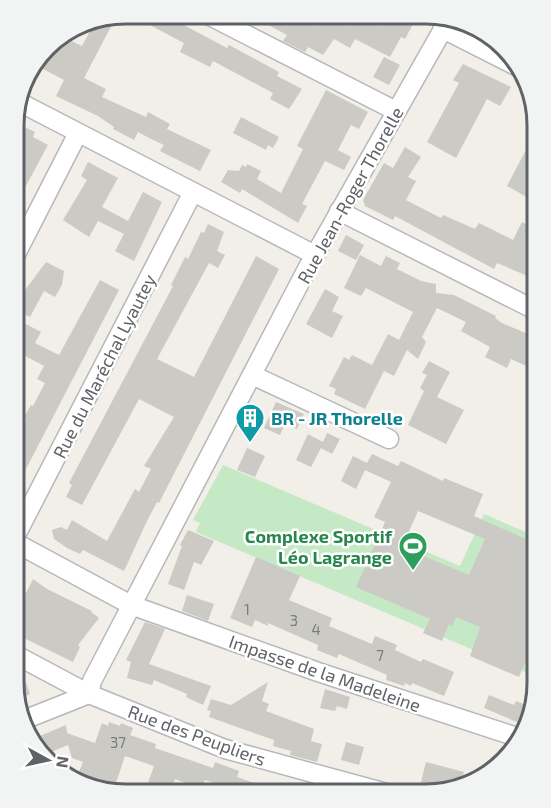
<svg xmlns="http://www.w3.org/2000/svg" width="551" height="808" font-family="'Exo 2',sans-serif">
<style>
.green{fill:#c5e8c5}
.building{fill:#cccac5;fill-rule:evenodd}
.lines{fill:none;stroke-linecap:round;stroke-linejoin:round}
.minor-casing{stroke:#b5b8bc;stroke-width:21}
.minor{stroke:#fff;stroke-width:18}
.labels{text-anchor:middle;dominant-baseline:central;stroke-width:5;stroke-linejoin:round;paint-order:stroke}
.number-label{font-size:15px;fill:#7a7d7f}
.street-label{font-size:18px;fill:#5f6368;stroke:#fff}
.culture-label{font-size:18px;font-weight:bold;fill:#0d838f;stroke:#fff;text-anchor:start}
.leisure-label{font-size:18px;font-weight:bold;fill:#27864d;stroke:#fff;text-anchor:end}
.rim{fill:none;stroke:#5f6368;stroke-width:3}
</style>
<rect width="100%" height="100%" fill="#f1efe8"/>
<polygon class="green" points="223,465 460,566 484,514 537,537 537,677 196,532 200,523 193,520"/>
<g class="building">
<polygon points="129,14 163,14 227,48 229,45 279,72 277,76 302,89 289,109 270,99 273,93 213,61 210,67 180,52 184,43"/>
<polygon points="248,14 296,15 318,26 325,15 350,26 356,15 378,26 384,15 418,15 405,39 401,37 390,57 355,39 350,48 334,39 323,55 308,47 305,52 283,41 287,35"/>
<polygon points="116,17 84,78 106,89 102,97 146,117 148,112 170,124 167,129 211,150 200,171 160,151 164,145 151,139 138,132 134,140 113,129 114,127 98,116 56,96 64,80 43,69 52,54 46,51 52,41 63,37 82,46 93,25"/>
<polygon points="384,57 400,65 389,85 373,77"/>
<polygon points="463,64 511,87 500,106 487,99 456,158 427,142 459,83 453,80"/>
<polygon points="326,90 368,112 359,129 351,125 338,150 351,157 344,170 325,161 302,204 307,206 298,223 242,189 240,193 221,182 228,170 239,171 242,165 246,167 247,164 261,171 257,179 281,193 303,149 297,146"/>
<polygon points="241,117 279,137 273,148 268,145 266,150 233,133"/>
<polygon points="14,122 35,132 33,137 48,145 14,208"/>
<polygon points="537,129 537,203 507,186"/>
<polygon points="405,147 421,157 408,177 416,181 406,200 441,218 443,215 475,229 479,223 513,240 522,222 537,230 537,280 497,263 494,269 395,216 393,220 365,206 363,200 384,163 393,168"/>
<polygon points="88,162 118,178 102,207 128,221 143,192 162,202 134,261 115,251 124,234 98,221 89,237 63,220 87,180 81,176"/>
<polygon points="208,224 224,232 217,251 225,255 218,268 209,263 157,359 194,377 256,256 279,269 159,503 157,502 147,521 124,571 83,550 80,554 67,548 54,539 52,530 61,527 67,530 72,520 107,541 135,489 139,492 151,469 144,466 174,417 139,399 82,505 66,497 72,485 69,483 173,286 171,285 185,257 188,259 201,232 204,233"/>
<polygon points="346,235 364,245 356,260 338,251"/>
<polygon points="360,255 381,266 386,256 400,263 397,269 421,281 436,284 436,293 454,295 496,316 495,318 502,323 537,338 537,361 533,369 511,359 507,368 485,357 490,347 461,331 466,322 437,308 422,337 426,342 418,359 407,350 394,376 384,371 365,409 334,394 336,389 329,386 344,357 349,360 352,355 372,365 388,334 399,340 413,312 366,288 361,296 344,288"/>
<polygon points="46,262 64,271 62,285 55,297 44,291 30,317 14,309 14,305"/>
<polygon points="100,280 119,290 14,492 14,444 26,420 24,417 31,405 33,406 45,383 37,379 44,366 14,350 14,347 26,324 41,332 35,343 59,355"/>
<polygon points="325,289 339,297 332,311 343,316 332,338 306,324"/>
<polygon points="429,361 450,372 437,397 464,410 446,444 408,425 424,391 420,388 427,375 422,373"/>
<polygon points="276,402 304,414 297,429 285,424 280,435 264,428"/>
<polygon points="327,433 340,439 332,454 321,448 311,467 296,460 308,434 323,442"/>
<polygon points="247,448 265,456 255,477 237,470"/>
<path d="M372,454L398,466L401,461L443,481L444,478L483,494L474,516L537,544V634L519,677L470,656L480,627L456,617L452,626L449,624L442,641L423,633L430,619L356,587L385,522L374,517L391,482L365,470L356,489L341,481L353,456L367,463ZM418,511L485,539L469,575L402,547Z"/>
<polygon points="188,530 214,541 201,565 194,562 184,590 168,584 182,546 180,545"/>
<polygon points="256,557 300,576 289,600 332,618 329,626 372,644 375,636 397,645 395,650 421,662 423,659 454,672 444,696 412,683 411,686 405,683 404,686 386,680 387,675 339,654 337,658 317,650 318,645 268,623 268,626 255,620 252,627 230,618"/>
<polygon points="33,579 47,589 92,611 91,612 99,618 78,645 80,647 73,662 24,638 20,645 14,643 14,599 19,589 26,593"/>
<polygon points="187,595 214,604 208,621 182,611"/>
<polygon points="145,622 165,629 149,664 211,686 203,705 186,697 187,694 154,680 152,685 127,678 131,662 126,660"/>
<polygon points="24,677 30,694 17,700 14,682"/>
<polygon points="268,682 262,701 269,704 266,711 314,729 311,741 322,744 317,762 290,755 291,751 273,746 274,740 209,717 211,711 207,710 211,699 231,705"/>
<polygon points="325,689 350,697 347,709 337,706 335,711 320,708"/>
<polygon points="489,695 514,705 516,701 531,707 524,725 484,708"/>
<polygon points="109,722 120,726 121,723 133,728 130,735 156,744 155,748 213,768 215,762 239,771 237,777 281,792 280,794 244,794 205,780 202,789 175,779 170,794 152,794 145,791 154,766 125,756 115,786 103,781 96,785 76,779 83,762 72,758 68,745 44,755 35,738 66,725 67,733 95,743 102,723 108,726"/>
<polygon points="346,742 364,747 359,765 341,760"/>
<polygon points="426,762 464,772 460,788 433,793 419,790"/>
</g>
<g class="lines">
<g class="minor-casing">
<g id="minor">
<polyline points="206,14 396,111"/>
<polyline points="443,29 518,67"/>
<polyline points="19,102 315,255"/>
<polyline points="339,211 537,311"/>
<polyline points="14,258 78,133"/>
<polyline points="252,375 389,439"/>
<polyline points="14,539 193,192"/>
<polyline points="14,542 131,605 318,672 520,738"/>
<polyline points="14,654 89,694 225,749 390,794"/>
<polyline points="89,694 92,681 307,269 450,17"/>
<polyline points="21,721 89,694"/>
</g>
</g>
<use href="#minor" class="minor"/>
</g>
<defs>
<g id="building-pin" transform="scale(1.5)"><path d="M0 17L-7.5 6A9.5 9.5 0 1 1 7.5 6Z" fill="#0f9aa8" stroke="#fff"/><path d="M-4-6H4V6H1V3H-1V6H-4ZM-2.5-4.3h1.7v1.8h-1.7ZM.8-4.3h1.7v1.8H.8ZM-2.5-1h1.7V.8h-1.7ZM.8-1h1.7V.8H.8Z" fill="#fff"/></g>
<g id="stadium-pin" transform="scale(1.5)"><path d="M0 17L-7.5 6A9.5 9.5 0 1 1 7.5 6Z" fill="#2e9e5b" stroke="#fff"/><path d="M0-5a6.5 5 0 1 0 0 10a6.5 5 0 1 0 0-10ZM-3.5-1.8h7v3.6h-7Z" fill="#fff"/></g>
</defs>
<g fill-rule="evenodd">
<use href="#building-pin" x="250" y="418"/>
<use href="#stadium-pin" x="413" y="546"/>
</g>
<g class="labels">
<g class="number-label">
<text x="247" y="609">1</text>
<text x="294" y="620">3</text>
<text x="316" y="629">4</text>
<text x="380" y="655">7</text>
<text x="118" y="742">37</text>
</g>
<g class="street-label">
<text transform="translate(350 195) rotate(-61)">Rue Jean-Roger Thorelle</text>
<text transform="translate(104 366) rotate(-63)">Rue du Maréchal Lyautey</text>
<text transform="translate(325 673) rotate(19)">Impasse de la Madeleine</text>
<text transform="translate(197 735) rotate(20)">Rue des Peupliers</text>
</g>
<g class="culture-label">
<text x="271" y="418">BR - JR Thorelle</text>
</g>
<g class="leisure-label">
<text x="392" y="536">Complexe Sportif<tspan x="392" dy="21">Léo Lagrange</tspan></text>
</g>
</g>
<path d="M0 0H551V808H0ZM125 24H426A101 101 0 0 1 527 125V683A101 101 0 0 1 426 784H125A101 101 0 0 1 24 683V125A101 101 0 0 1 125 24Z" fill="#f2f3f3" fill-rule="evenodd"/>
<path class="rim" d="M125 24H426A101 101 0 0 1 527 125V683A101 101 0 0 1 426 784H125A101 101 0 0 1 24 683V125A101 101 0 0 1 125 24Z"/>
<g transform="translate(48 760) rotate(98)" stroke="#ffffff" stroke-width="4.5" paint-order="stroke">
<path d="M0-4.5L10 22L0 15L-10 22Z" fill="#5f6368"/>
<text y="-9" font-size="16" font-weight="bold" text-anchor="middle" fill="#5f6368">N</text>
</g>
</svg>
